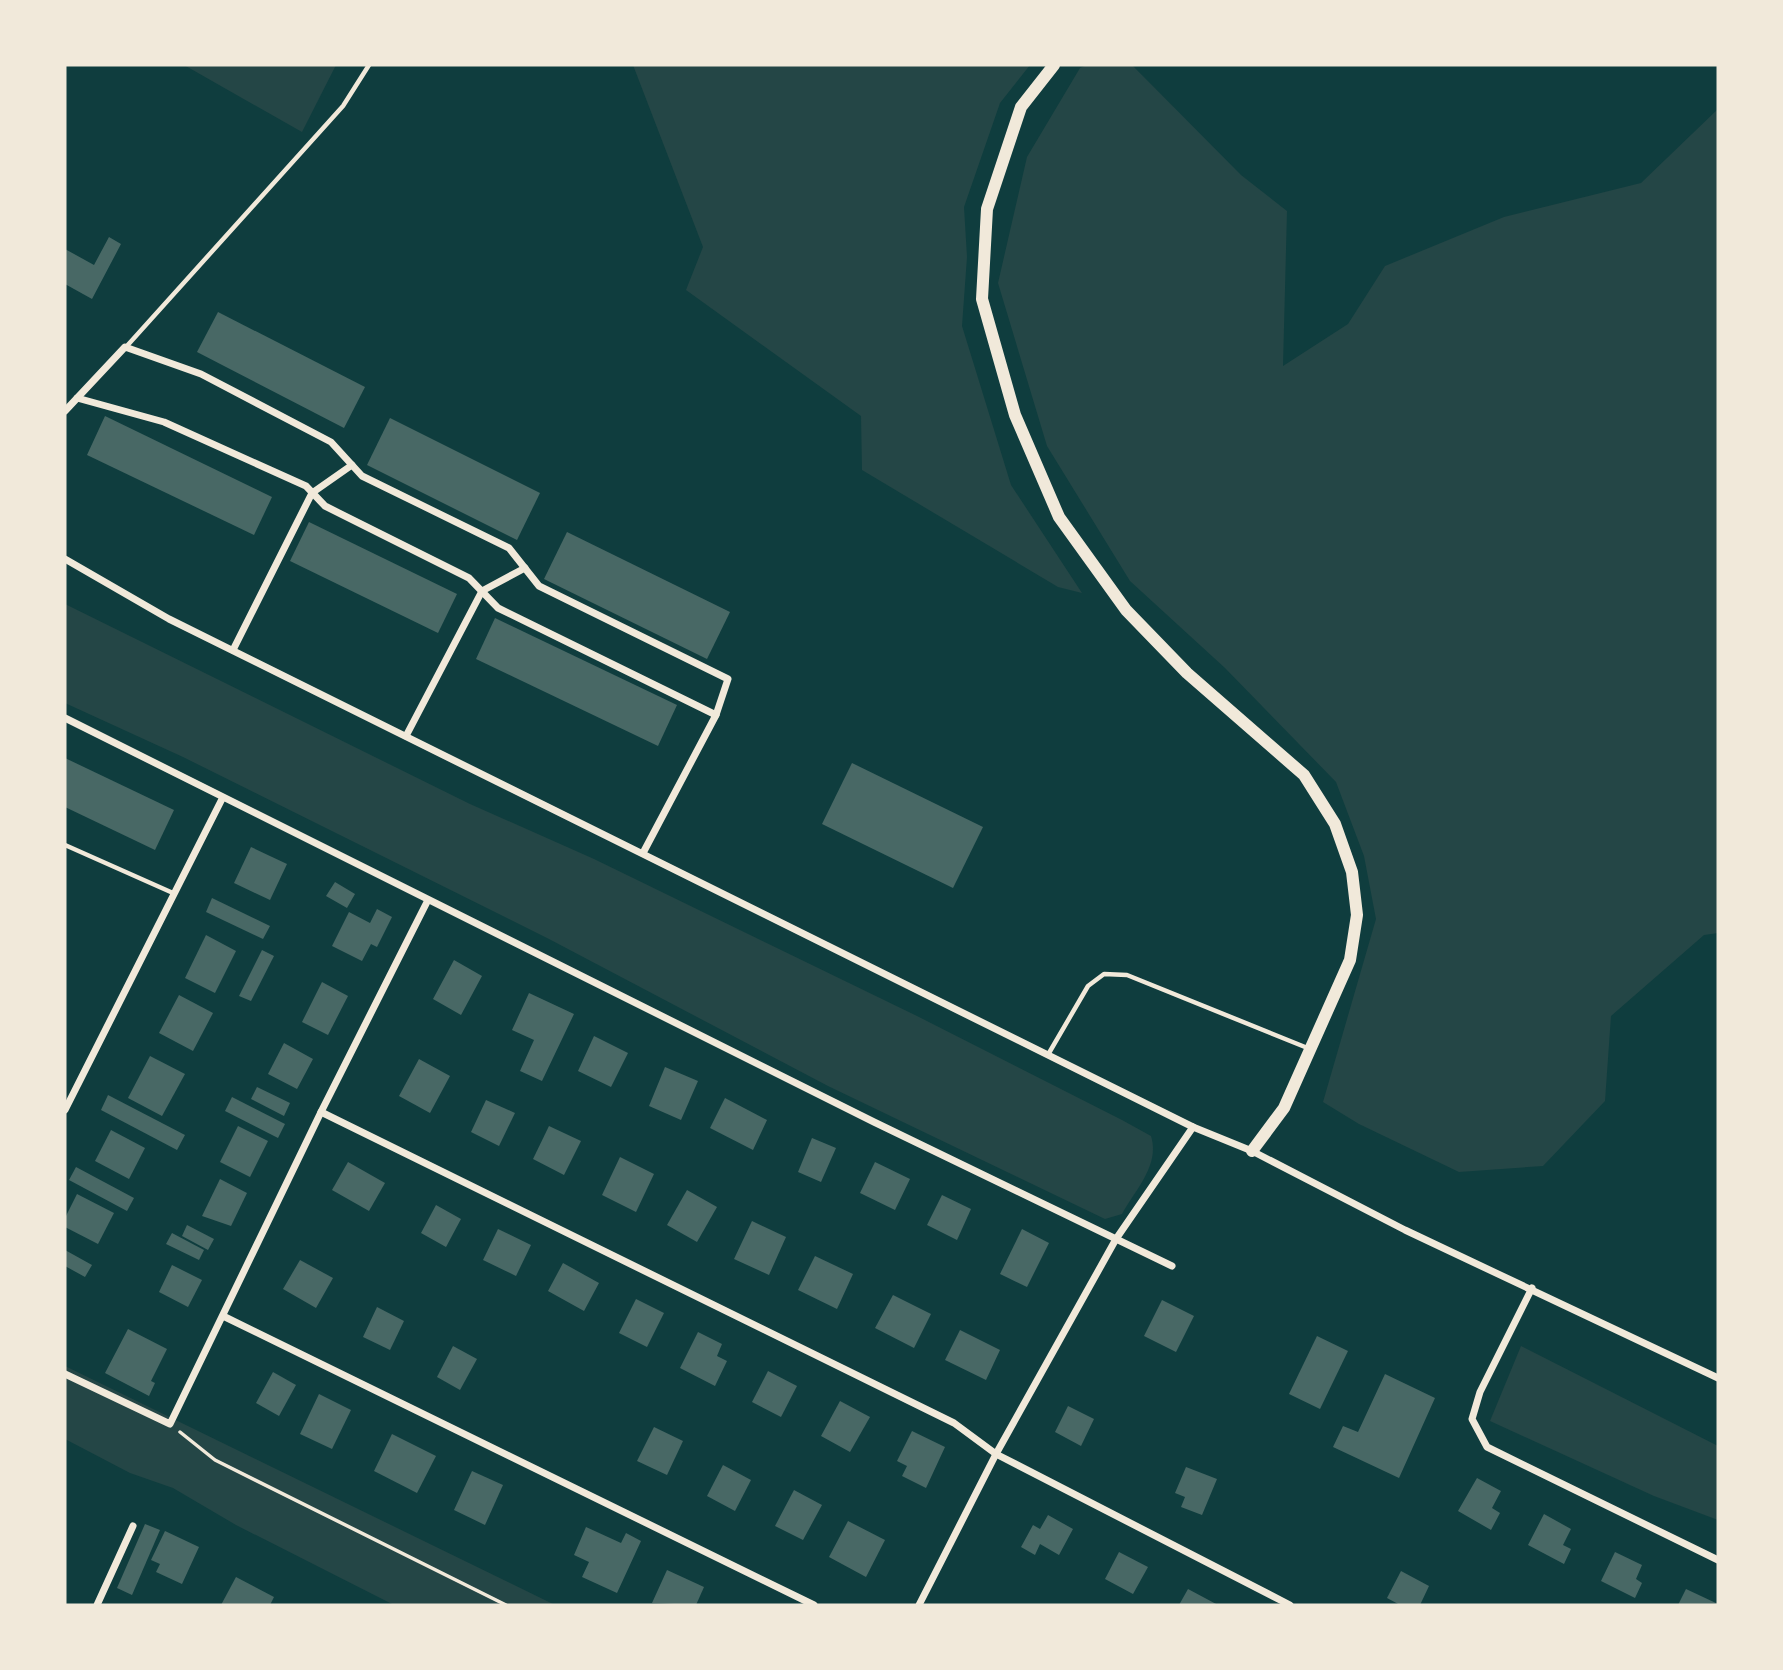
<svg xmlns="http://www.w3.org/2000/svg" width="1783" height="1670" font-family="Arial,sans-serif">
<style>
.green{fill:#244646}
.building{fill:#486865}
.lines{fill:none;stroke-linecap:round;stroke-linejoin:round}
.path{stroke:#f1e9da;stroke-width:3.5}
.service{stroke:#f1e9da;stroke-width:4.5}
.minor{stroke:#f1e9da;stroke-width:7}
.tertiary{stroke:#f1e9da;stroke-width:12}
</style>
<rect width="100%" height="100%" fill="#0f3d3e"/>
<g class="green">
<polygon points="184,65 336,65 302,132"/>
<polygon points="633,65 1030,65 1000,103 964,207 967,257 962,326 1011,485 1082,593 1058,587 862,470 861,416 686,290 703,247"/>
<polygon points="1087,65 1132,65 1241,175 1287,211 1283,366 1348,324 1385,266 1504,217 1641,183 1718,109 1718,933 1704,935 1611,1016 1605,1101 1543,1166 1459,1172 1359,1124 1323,1102 1376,919 1364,856 1336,782 1225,668 1130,581 1047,446 998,283 1027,157 1080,68"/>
<path d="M65,604L470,804L594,859L917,1016L1122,1120L1151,1136C1160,1165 1136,1189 1122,1214L1105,1219L828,1086L549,939L183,757L65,703Z"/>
<polygon points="1521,1346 1718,1446 1718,1520 1654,1496 1490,1421"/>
<polygon points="65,1366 555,1605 394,1605 236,1525 173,1488 130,1473 65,1439"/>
</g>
<g class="building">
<polygon points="109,237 121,244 92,299 65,284 65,249 94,265"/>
<polygon points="218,312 365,387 344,428 197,352"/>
<polygon points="105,416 272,497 254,535 87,455"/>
<polygon points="390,418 540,493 517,540 367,465"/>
<polygon points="309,522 457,594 438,633 290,561"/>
<polygon points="567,532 730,612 707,659 544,579"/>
<polygon points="495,618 677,705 658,746 476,659"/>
<polygon points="65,758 174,810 155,850 65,807"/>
<polygon points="852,763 983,827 953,888 822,824"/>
<polygon points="251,847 287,864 270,900 234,883"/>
<polygon points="335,882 355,894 347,908 326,896"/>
<polygon points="212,898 270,926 263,939 206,912"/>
<polygon points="377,909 392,917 377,947 371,944 362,961 332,946 349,912 370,923"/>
<polygon points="206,935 236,951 215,993 185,978"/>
<polygon points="262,950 274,956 251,1001 239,996"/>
<polygon points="454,960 482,976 461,1015 433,999"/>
<polygon points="322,982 348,996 328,1035 302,1022"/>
<polygon points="529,993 574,1014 542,1081 520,1071 534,1040 512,1030"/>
<polygon points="179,995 213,1013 193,1051 159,1033"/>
<polygon points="594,1036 628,1053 611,1087 578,1071"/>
<polygon points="284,1043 313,1059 297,1089 268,1074"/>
<polygon points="150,1056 185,1074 162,1116 128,1098"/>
<polygon points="419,1059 450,1076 430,1113 399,1096"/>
<polygon points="665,1067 698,1081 681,1120 649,1106"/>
<polygon points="257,1087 290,1103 284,1116 251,1099"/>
<polygon points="108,1095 185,1135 177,1150 101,1110"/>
<polygon points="232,1097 285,1124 278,1138 225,1111"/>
<polygon points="725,1098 767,1120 753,1150 710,1128"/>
<polygon points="486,1100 515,1113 499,1146 471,1132"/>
<polygon points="238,1126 268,1141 250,1177 220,1162"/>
<polygon points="549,1126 581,1141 564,1175 533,1159"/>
<polygon points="111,1130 145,1148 129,1179 95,1161"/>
<polygon points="812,1138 836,1148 821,1182 798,1172"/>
<polygon points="620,1157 654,1174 636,1212 602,1195"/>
<polygon points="348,1162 385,1183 369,1211 332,1190"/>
<polygon points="875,1162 910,1179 895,1210 860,1193"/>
<polygon points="76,1167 134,1198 127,1211 69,1180"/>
<polygon points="220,1179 247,1193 231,1226 202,1216"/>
<polygon points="687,1190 717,1207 697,1242 667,1225"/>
<polygon points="77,1194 114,1213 98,1244 65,1227 65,1218"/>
<polygon points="942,1195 971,1209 957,1240 927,1225"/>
<polygon points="436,1205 461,1219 446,1247 421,1233"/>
<polygon points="752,1221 786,1237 769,1275 734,1259"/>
<polygon points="187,1225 214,1239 208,1250 182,1236"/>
<polygon points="498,1229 531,1245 516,1276 483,1260"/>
<polygon points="1022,1229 1049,1243 1027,1287 1000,1274"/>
<polygon points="172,1233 204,1250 199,1260 166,1244"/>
<polygon points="65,1250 92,1265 85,1277 65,1266"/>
<polygon points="815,1256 853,1274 837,1309 798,1290"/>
<polygon points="300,1260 333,1278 316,1308 283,1289"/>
<polygon points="563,1263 599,1283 584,1311 548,1291"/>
<polygon points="172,1265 202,1280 188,1307 159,1292"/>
<polygon points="893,1295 931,1314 914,1348 875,1328"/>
<polygon points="636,1299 664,1313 647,1347 619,1333"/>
<polygon points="1162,1300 1194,1316 1176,1352 1144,1336"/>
<polygon points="377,1307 404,1321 390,1350 363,1337"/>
<polygon points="128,1329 167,1349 151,1381 155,1383 149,1396 105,1373"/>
<polygon points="960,1330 1000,1350 986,1380 945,1360"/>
<polygon points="698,1332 722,1344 717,1356 727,1361 715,1386 680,1368"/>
<polygon points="1317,1336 1348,1351 1320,1409 1289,1394"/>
<polygon points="453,1346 477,1359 460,1390 437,1377"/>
<polygon points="768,1371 797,1386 781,1417 752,1402"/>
<polygon points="273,1372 296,1385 279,1416 256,1403"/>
<polygon points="1385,1374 1435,1398 1399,1478 1333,1447 1343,1426 1358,1432"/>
<polygon points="319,1394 351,1410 332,1449 300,1434"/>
<polygon points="840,1401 870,1417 850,1452 821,1436"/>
<polygon points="1068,1406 1094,1419 1081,1446 1055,1432"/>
<polygon points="654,1427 683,1441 667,1475 637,1461"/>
<polygon points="912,1431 945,1447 926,1488 902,1476 907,1466 897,1461"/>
<polygon points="392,1434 436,1456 417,1493 374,1471"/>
<polygon points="723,1465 751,1480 735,1511 707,1496"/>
<polygon points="1186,1467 1217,1479 1202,1515 1181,1507 1185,1497 1175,1493"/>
<polygon points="472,1471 503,1485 485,1525 454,1510"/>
<polygon points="1477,1478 1501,1491 1492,1508 1500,1513 1491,1530 1458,1511"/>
<polygon points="794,1490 822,1505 803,1540 775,1526"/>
<polygon points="1544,1514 1571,1529 1563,1545 1571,1549 1564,1564 1528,1545"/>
<polygon points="1048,1515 1073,1529 1059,1555 1040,1544 1035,1555 1021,1547 1033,1525 1040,1529"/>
<polygon points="848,1521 885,1540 866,1577 829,1557"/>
<polygon points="145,1524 160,1530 132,1595 117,1588"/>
<polygon points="586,1527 621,1543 626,1533 641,1541 617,1593 582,1577 589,1562 574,1555"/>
<polygon points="165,1531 199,1547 182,1584 156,1572 160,1564 151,1560"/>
<polygon points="1119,1552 1148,1567 1133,1594 1105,1579"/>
<polygon points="1615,1552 1642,1565 1636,1579 1642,1583 1635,1598 1601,1581"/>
<polygon points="667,1570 704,1587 696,1605 652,1603"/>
<polygon points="1401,1571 1429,1586 1420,1605 1400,1605 1387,1598"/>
<polygon points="236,1577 274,1597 270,1605 221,1605"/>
<polygon points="1188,1589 1218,1605 1179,1605"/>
<polygon points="1686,1589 1718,1604 1718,1605 1678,1605"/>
</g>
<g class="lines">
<polyline class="path" points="180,1432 215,1460 506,1605"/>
<g class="service">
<polyline points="126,347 343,106 369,65"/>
<polyline points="65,845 173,893"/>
<polyline points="1049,1053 1088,986 1104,974 1127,975 1310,1049"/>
</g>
<g class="minor">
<polyline points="77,398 164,422 306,486 325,506 469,578 498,608 716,715 643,853"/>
<polyline points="65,411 125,347 201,374 331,442 362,476 509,548 539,586 728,679 716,715"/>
<polyline points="65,559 169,619 1193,1127 1252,1151 1405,1230 1718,1378"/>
<polyline points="233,650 312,493 352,465"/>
<polyline points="65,718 874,1122 1172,1266"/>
<polyline points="406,736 482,591 525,568"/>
<polyline points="65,1110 222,799"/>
<polyline points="321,1112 954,1423 996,1454 1290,1605"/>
<polyline points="1532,1288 1480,1392 1472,1419 1487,1447 1718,1560"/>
<polyline points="223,1316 814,1605"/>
<polyline points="65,1374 170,1424 321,1112 428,900"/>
<polyline points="97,1605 133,1526"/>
<polyline points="919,1605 996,1454 1116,1239 1193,1127"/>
</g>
<polyline class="tertiary" points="1054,65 1021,107 987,209 982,299 1015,415 1059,517 1126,610 1187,673 1304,775 1335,824 1352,872 1357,915 1350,960 1284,1108 1252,1151"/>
</g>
<rect width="1783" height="1670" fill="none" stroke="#f1e9da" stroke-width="133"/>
</svg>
